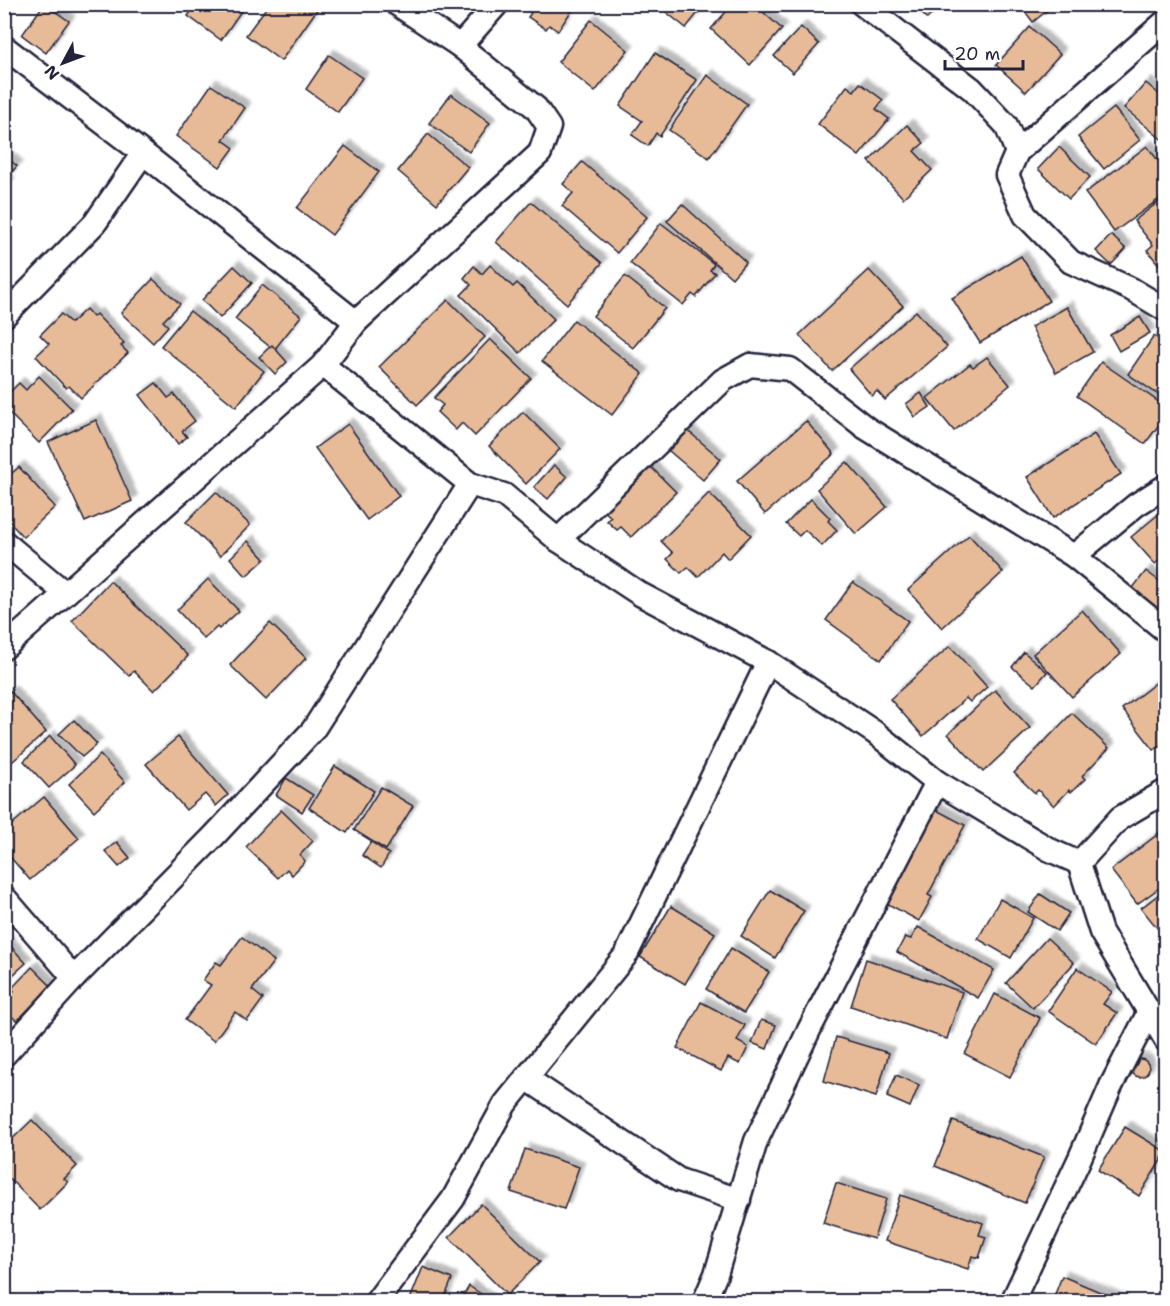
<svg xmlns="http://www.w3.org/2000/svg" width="1170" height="1306" font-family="'Shantell Sans',sans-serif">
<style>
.building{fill:#e7bb97;stroke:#22223b;stroke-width:1.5;filter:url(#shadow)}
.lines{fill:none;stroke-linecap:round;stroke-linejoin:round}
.minor-casing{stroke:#22223b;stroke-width:27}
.minor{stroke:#fff;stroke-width:22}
</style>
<defs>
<filter id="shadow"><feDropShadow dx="5.5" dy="-5.5" stdDeviation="1.5" flood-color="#0004"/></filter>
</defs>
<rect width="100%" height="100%" fill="#fff"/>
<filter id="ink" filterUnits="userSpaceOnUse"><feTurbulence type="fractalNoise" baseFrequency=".0167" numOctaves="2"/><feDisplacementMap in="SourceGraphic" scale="12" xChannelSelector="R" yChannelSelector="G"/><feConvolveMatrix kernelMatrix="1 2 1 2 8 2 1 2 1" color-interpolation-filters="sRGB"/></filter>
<g filter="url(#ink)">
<g class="building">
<polygon points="44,4 69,21 46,53 22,35"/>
<polygon points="74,4 86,4 82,10"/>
<polygon points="196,4 246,4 221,40 188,16"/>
<polygon points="269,4 321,4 281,61 246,35"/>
<polygon points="520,4 576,4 558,31 549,25 546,29 528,17 531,13"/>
<polygon points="656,4 705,4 686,28"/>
<polygon points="733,4 754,4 782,29 750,65 711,29"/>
<polygon points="913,4 943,4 927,19"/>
<polygon points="1019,4 1055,4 1033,22"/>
<polygon points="591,20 628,50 595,92 558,62"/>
<polygon points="801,27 819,44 793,73 774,56"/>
<polygon points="1030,27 1060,54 1026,92 996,65"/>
<polygon points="655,53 697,80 660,136 656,133 648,146 632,135 642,121 620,106"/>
<polygon points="329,55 362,78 338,112 306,89"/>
<polygon points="707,75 747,104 709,158 669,130"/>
<polygon points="860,83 883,100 876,109 889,119 859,156 818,124 847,86 854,91"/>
<polygon points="1146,83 1166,100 1166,143 1124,108"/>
<polygon points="211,85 245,108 223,140 234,148 220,167 176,136"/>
<polygon points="451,94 490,123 469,152 429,123"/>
<polygon points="1114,108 1140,140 1104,169 1078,137"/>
<polygon points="907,125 924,143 914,151 932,170 903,198 869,161"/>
<polygon points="428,134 468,167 437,204 398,171"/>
<polygon points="345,146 379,172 332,235 297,208"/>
<polygon points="1147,146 1166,171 1166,194 1114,232 1085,193"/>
<polygon points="1059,147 1090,177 1069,199 1038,169"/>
<polygon points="4,155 17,166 5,180 9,183 4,188"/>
<polygon points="582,162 647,217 617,253 562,206 573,193 563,184"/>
<polygon points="1166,196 1166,262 1160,266 1147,250 1153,245 1134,221"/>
<polygon points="531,202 602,263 567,304 496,242"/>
<polygon points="682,204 746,262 732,278 667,221"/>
<polygon points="661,223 714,264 710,270 715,273 696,297 692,294 683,305 630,263"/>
<polygon points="1111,235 1126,249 1111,265 1096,251"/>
<polygon points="1021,256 1049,301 980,343 952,298"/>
<polygon points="490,265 513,287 517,283 554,319 520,353 461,295 471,285 464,278 474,266 482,274"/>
<polygon points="234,266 252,283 220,318 202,300"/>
<polygon points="869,270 903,306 832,371 799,335"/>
<polygon points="625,276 665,308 633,348 593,316"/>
<polygon points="153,279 180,304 163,321 168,326 153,343 121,313"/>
<polygon points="262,285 301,316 274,350 235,319"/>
<polygon points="448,300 485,337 417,405 379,367"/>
<polygon points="1067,307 1093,352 1056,373 1031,327"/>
<polygon points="86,309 93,317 96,314 124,343 121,346 128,353 81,398 69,386 66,388 36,356 49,344 40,335 61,314 71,323"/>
<polygon points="190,311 264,371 236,407 161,346"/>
<polygon points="916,311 947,347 885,400 877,391 872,396 849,369"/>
<polygon points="1140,317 1150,333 1119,351 1110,335"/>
<polygon points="574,320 643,374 612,415 542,361"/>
<polygon points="1154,336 1166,344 1166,400 1128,374"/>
<polygon points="490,339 531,378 475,436 462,423 456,430 437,412 443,405 434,398"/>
<polygon points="272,345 287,362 275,374 259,357"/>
<polygon points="987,357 1010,385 954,431 927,398 970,364 973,367"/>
<polygon points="1101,362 1166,407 1166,415 1145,444 1077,396"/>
<polygon points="39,376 72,409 39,443 4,408 8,403 4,398 19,383 26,390"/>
<polygon points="156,383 168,398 174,394 195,421 182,431 187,437 178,444 140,395"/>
<polygon points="921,393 930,407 915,417 906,404"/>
<polygon points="523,412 560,449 526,484 489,446"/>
<polygon points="96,420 132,501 85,522 48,442"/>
<polygon points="806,421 834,454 765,514 737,481"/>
<polygon points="348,424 399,496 367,520 315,448"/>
<polygon points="680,424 721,459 703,480 662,445"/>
<polygon points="1094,434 1121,474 1053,518 1027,477"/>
<polygon points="847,462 887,507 856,534 817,489"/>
<polygon points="648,464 676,492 631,537 621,527 617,530 607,521 611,517 603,510"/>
<polygon points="554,465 567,477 548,499 534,487"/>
<polygon points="19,467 55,507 23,537 4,516 4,480"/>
<polygon points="216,492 250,525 220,556 186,522"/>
<polygon points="709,493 751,535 728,559 722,552 698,577 688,567 681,573 667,559 673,553 661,541"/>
<polygon points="811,499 830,518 828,521 837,530 822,546 805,530 799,536 786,524"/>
<polygon points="1166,508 1166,565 1161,559 1155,564 1131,537"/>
<polygon points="969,535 1003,572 942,628 908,590"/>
<polygon points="248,541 265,559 246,576 230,558"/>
<polygon points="1146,571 1166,586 1166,599 1159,609 1132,589"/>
<polygon points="208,579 239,611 219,629 217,627 204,639 177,610"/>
<polygon points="110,581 188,656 154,691 134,671 129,676 72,621"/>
<polygon points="853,582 908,621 881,660 826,620"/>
<polygon points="1082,610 1121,654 1072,697 1033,654"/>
<polygon points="270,623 306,658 266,700 230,665"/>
<polygon points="950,646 987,687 970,702 966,698 923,736 890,699"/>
<polygon points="1024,652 1047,672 1035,686 1012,667"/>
<polygon points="1166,675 1166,742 1154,750 1122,709"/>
<polygon points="995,690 1030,728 983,772 948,734"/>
<polygon points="10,691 46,732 12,762 4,753 4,696"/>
<polygon points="1072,713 1109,748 1082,776 1085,779 1071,792 1069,790 1054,806 1038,790 1035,793 1014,773"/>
<polygon points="74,720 97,744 82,757 59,734"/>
<polygon points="50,736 75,765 49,788 24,761"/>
<polygon points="178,737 228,795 216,806 205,794 186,810 146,764"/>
<polygon points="100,755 125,782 94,811 69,784"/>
<polygon points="335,766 374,791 347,833 309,808"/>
<polygon points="286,778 313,795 302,812 276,795"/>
<polygon points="381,787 413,806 386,850 354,830"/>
<polygon points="44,797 79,838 30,880 4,850 4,831"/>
<polygon points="927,805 965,825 928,895 932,897 919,921 877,898"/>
<polygon points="281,810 313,841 300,855 305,861 292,875 287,869 278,878 246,847"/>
<polygon points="1166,828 1166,883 1137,904 1111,870"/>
<polygon points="117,842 130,858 119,867 105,851"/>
<polygon points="371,842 389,854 381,868 362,855"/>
<polygon points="1166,889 1166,939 1141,908"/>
<polygon points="770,890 804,911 775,958 741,936"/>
<polygon points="1040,894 1069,913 1057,931 1028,912"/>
<polygon points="1000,899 1033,918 1011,958 978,939"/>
<polygon points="671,906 715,933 685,984 640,957"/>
<polygon points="918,927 994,970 978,998 897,952 905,937 911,939"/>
<polygon points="242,937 274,961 252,990 263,999 247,1021 235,1012 214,1041 185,1020 211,985 203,980 216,962 221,965"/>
<polygon points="1047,938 1074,963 1033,1008 1006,983"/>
<polygon points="4,939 26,963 4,983"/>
<polygon points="731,948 769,972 744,1013 706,989"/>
<polygon points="866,959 962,992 947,1039 851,1006"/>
<polygon points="32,967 51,986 17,1021 4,1009 4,1002 14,991 12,988"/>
<polygon points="1077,968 1112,992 1103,1004 1117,1013 1096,1044 1048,1011"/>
<polygon points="995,994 1040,1018 1010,1077 965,1054"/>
<polygon points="701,1002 745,1025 737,1041 748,1047 740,1064 728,1058 721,1071 677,1048"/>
<polygon points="761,1020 776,1025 767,1049 752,1043"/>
<polygon points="836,1037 889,1053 876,1097 824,1081"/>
<circle cx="1140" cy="1068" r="9"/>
<polygon points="896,1075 919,1085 910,1107 887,1097"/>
<polygon points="32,1120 77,1166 64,1179 68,1182 40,1210 4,1173 4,1147"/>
<polygon points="953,1121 1044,1157 1025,1203 935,1166"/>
<polygon points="1125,1127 1166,1152 1139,1196 1098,1170"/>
<polygon points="525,1149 579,1167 564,1209 511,1192"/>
<polygon points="836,1183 886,1199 874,1239 823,1223"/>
<polygon points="900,1195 983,1223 979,1235 986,1237 979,1258 972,1256 968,1269 885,1241"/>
<polygon points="481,1204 540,1262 507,1295 449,1237"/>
<polygon points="423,1267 452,1279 443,1302 409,1302"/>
<polygon points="1062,1276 1124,1302 1052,1302"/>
<polygon points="469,1286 493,1302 460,1302"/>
</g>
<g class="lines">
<g class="minor-casing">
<g id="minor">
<polyline points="862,4 972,89 1006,125 1017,152"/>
<polyline points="1166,21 1017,152 1007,175 1025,215 1071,262 1131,289 1166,310"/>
<polyline points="460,46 497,4"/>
<polyline points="4,47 143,153 356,322"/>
<polyline points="4,316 95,223 143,153"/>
<polyline points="323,365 470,484 504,495 558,540 640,594 768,662 874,732 937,782 1050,850 1079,863 1101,932 1166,1040"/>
<polyline points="558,540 723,380 750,365 790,369 866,428 1074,556 1166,631"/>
<polyline points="4,542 65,593"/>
<polyline points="1074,556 1136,505 1166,486"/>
<polyline points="4,648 323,365 356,322 540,153 549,127 536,108 460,46 397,4"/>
<polyline points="1079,863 1120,818 1166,791"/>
<polyline points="4,897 74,978"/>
<polyline points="4,1055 74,978 213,837 313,730 470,484"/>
<polyline points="526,1078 679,1180 739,1200"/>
<polyline points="376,1302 453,1199 505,1104 626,955 768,662"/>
<polyline points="704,1302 716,1274 756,1141 809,1030 937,782"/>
<polyline points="1012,1302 1079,1160 1111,1086 1149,1012"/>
</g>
</g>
<use href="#minor" class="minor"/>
</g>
</g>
<rect width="1170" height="1306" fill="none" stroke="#fff" stroke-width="24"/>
<rect x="12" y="12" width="1146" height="1282" fill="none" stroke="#22223b" stroke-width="2" filter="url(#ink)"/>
<g transform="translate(63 63) rotate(229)" stroke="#ffffff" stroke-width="4.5" paint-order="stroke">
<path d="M0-4.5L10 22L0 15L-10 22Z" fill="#22223b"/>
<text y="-9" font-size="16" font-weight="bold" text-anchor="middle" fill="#22223b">N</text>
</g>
<path d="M945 60v9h78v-9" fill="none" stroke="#22223b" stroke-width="3"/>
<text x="954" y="60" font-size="18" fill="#22223b" stroke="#ffffff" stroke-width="4.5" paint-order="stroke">20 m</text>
</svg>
